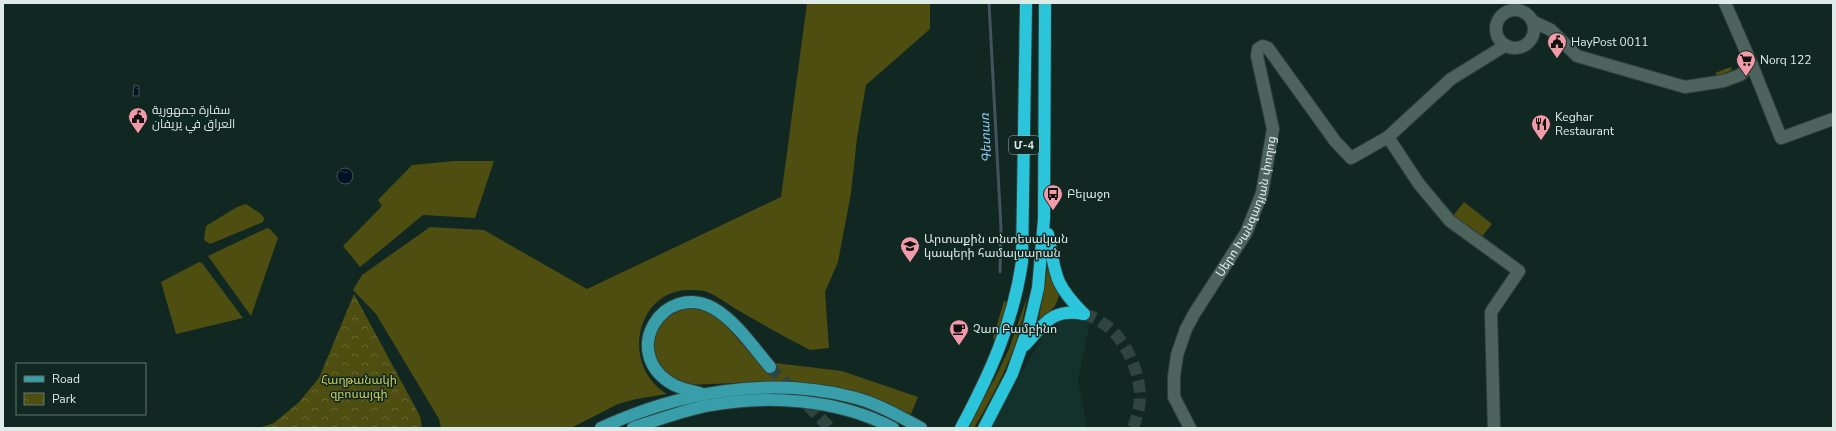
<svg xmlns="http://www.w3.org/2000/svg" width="1836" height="431" font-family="'Nunito Sans',Cairo,'Noto Sans Armenian',sans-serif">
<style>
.built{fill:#12322b}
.grass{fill:#4e4e10}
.park{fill:url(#park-crowns)}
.garden{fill:url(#garden-dots)}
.water{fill:url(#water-ripples);stroke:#43545d}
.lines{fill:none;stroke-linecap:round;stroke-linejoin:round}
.stream{stroke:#43545d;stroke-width:3}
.major-tunnel{stroke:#304440;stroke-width:12;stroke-dasharray:12 6;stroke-linecap:butt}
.highway-tunnel{stroke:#304440;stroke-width:12;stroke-dasharray:12 6;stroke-linecap:butt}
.minor-casing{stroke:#31403c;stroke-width:14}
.major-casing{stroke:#31403c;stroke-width:14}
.highway-casing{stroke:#31403c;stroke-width:14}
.minor{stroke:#4c645d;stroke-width:12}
.major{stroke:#389ea9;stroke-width:12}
.highway{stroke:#2ac5db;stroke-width:12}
.labels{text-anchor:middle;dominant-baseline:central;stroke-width:3;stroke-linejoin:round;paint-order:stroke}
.shield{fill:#112722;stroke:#a0b0ac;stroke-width:1}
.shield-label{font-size:11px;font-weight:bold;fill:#deebe7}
.poi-label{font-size:12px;fill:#deebe7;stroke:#112722;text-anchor:start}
.street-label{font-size:12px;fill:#deebe7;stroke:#112722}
.park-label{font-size:12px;fill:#cbcd59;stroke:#112722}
.water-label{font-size:13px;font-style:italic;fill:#8fc4f0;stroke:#112722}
</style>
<defs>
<pattern id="park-crowns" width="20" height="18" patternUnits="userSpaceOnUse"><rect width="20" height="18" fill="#4e4e10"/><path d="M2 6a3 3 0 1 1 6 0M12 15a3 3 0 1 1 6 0" fill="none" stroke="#676833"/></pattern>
<pattern id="garden-dots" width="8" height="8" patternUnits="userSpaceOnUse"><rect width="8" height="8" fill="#4e4e10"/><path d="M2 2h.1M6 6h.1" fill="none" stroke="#676833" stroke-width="1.8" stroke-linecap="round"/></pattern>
<pattern id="water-ripples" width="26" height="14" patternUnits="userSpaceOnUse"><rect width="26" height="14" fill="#001322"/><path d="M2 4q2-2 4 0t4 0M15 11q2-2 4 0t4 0" fill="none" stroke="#253642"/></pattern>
</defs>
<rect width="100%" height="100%" fill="#112722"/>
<polygon class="built" points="1069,317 1090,322 1078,380 1087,428 990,428 1047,328 1052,322"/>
<g class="grass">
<path d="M807,3H930V29L866,85L857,138L851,193L838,262L825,292L829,348L810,350C785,337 760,323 736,309C726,303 715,294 704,291C700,290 694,290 689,290C636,290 620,366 667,394L636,399L618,404L571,428H441L439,419L376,314L353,290L362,275L430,227L484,230L587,289L781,197Z"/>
<polygon points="455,161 494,161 475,218 423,215 360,267 343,246 382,206 378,200 412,165"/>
<polygon points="1464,202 1492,224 1480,239 1452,217"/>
<polygon points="246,204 261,214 264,218 263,222 210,244 204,240 206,226 237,207"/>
<polygon points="267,228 270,229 278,238 251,316 208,256"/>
<polygon points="1049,260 1059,296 1055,306 1038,323"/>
<polygon points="199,262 202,263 243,318 176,334 161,282"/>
<path d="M1027,297C1020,345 998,387 974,428H967L995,378L1009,349Z"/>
<polygon points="1004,301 1008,302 1008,305 996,343 993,338"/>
<polygon points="695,308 706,310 719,318 769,374 776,367 775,363 842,371 918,397 911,414 846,390 759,382 689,385 667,376 655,355 655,337 659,326 667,317 683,309"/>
</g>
<polygon class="park" points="354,294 420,416 422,428 259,428 274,423 299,402 319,378"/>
<polygon class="garden" points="1731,67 1732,70 1718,76 1715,73"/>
<g class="water">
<polygon points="134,85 139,86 139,96 133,96"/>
<circle cx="345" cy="176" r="8"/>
</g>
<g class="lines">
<polyline class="stream" points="989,3 1001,228 1000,272"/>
<polyline class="major-tunnel" points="770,367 830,428"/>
<path class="highway-tunnel" d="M1084,314C1090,316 1096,318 1101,322C1125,336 1140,371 1140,398C1140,407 1136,420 1133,428"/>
<g class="minor-casing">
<g id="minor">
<polyline points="1725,3 1752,65 1781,138 1833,119"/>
<circle cx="1515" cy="29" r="19"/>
<polyline points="1532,21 1551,30 1577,56 1685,87 1724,81 1740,75 1752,65"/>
<polyline points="1388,137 1419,184 1450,221 1519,271 1491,312 1494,428"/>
<path id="s1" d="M1190,428L1174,397V377L1177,355L1186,329L1194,314L1246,233L1262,193L1273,129L1257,56L1258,49L1263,46L1268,48L1335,141L1351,158L1388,137L1451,79L1506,45"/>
</g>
</g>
<g class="major-casing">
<g id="major">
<path d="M700,393C691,391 682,389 674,385C617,353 664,281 713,308C736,321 753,347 770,367"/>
<path d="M601,428C679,392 767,376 852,397C877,403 899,416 921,428"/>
<path d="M633,428C657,420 682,411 706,406C767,394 838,399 893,428"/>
</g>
</g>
<g class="highway-casing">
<g id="highway">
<path d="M1048,234C1056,275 1053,283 1084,314"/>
<path d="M1025,345C1045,323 1052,308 1084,314"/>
<path d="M961,428C990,374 1013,323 1022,262L1026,3"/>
<polyline points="984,428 1012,374 1029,326 1038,288 1044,219 1045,3"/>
</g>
</g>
<use href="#minor" class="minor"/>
<use href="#major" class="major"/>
<use href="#highway" class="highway"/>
</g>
<defs>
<g id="civic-pin" transform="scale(1)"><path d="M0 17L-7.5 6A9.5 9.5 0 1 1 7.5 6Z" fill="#f39aa8" stroke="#112722"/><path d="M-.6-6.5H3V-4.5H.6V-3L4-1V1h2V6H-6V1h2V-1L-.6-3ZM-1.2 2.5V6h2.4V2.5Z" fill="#111"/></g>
<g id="supermarket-pin" transform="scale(1)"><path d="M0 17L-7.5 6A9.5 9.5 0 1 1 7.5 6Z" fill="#f39aa8" stroke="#112722"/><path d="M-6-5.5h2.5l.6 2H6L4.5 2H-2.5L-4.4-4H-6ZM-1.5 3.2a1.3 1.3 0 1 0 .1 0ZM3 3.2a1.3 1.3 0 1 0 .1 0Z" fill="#111"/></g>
<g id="restaurant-pin" transform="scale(1)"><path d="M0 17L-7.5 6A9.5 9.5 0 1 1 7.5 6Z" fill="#f39aa8" stroke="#112722"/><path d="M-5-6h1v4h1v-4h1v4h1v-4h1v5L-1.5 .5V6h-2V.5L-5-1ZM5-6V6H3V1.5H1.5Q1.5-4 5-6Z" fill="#111"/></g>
<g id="bus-pin" transform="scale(1)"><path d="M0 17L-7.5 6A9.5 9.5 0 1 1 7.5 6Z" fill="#f39aa8" stroke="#112722"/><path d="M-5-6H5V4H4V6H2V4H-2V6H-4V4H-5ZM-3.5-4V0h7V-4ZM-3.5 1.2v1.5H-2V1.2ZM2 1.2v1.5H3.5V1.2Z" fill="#111"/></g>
<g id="university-pin" transform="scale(1)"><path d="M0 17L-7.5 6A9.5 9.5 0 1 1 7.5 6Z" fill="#f39aa8" stroke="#112722"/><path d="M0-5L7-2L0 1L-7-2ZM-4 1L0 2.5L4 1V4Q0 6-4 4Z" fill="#111"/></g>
<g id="cafe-pin" transform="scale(1)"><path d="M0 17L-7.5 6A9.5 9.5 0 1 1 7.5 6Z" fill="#f39aa8" stroke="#112722"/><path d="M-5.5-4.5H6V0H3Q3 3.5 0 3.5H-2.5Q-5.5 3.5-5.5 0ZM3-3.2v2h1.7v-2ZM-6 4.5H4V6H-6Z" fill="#111"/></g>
</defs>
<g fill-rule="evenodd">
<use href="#civic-pin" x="1557" y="42"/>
<use href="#supermarket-pin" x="1746" y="60"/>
<use href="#civic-pin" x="138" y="117"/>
<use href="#restaurant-pin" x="1541" y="124"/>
<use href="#bus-pin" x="1053" y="194"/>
<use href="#university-pin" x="910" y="246"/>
<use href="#cafe-pin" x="959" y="329"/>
</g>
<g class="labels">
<rect class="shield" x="1009" y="136" width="30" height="18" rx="3"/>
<g class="shield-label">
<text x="1024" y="145">Մ-4</text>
</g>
<g class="poi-label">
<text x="1571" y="42">HayPost 0011</text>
<text x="1760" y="60">Norq 122</text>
<text x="152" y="110">سفارة جمهورية<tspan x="152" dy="14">العراق في يريفان</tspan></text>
<text x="1555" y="117">Keghar<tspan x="1555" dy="14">Restaurant</tspan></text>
<text x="1067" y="194">Բելաջո</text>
<text x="924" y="239">Արտաքին տնտեսական<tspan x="924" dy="14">կապերի համալսարան</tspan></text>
<text x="973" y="329">Չաո Բամբինո</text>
</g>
<g class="street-label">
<text stroke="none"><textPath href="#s1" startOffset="243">Սերո Խանզադյան փողոց</textPath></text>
</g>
<g class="park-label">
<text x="359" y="380">Հաղթանակի<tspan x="359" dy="14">զբոսայգի</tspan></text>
</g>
<g class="water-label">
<text transform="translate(986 138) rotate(-93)">Գետառ</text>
</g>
</g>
<rect width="1836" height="431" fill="none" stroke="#deebe7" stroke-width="8"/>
<rect x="16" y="363" width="130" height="52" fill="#112722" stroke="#637571"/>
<rect x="24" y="376" width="20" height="6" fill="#389ea9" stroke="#637571"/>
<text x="52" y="383" font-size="12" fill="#deebe7">Road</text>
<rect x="24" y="393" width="20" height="12" fill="url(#park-crowns)" stroke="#637571"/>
<text x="52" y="403" font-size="12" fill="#deebe7">Park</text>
</svg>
